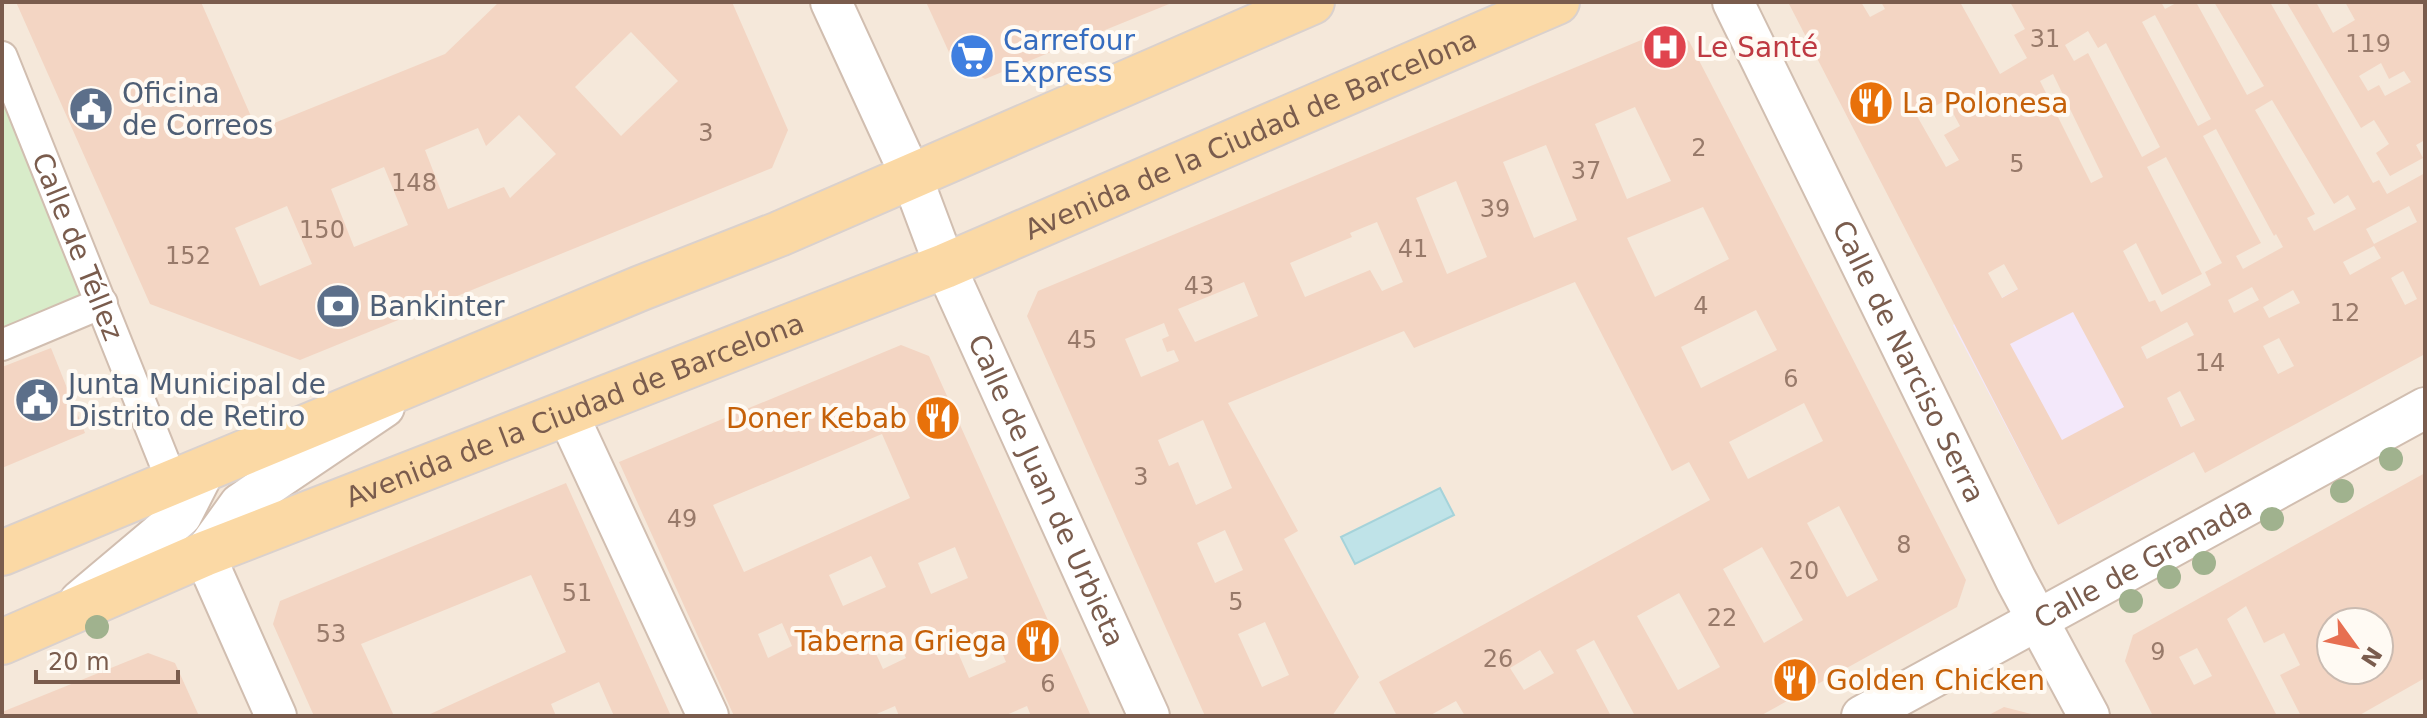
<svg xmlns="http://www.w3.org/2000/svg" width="2427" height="718" font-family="'DejaVu Sans',sans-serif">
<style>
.residential{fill:#f5e8da;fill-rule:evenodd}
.education{fill:#f3e8fa}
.green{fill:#d8ecc9}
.water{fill:#bfe3e8;stroke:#a5d3da;stroke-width:2}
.building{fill:#f3d5c3;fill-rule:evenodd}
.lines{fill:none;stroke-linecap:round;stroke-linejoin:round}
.pedestrian-casing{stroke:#d1beb0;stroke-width:34}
.minor-casing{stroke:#d1beb0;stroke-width:44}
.primary-casing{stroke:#dad1cd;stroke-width:48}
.pedestrian{stroke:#fff;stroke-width:30}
.minor{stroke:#fff;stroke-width:40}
.primary{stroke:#fbd9a5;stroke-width:44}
.tree{fill:#a0b28e}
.labels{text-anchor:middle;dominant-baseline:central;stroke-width:8;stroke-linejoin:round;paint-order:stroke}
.number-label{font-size:24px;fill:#987a6a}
.shop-label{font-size:28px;fill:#366cbe;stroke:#fffaf3;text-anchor:start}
.health-label{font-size:28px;fill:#be3a42;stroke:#fffaf3;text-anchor:start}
.service-label{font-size:28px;fill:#4e5e75;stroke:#fffaf3;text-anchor:start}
.food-label{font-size:28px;fill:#c56008;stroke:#fffaf3;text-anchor:start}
.street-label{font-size:28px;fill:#7a5c4d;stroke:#fffaf3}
</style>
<rect width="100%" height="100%" fill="#fdf6ec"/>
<path class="residential" d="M2,2H2425V716H2ZM2331,622H2379V670H2331Z"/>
<polygon class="education" points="2091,248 2194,452 2058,525 1953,325"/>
<polygon class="green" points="2,102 86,302 2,337"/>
<polygon class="water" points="1440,488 1454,515 1355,564 1341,537"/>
<g class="building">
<path d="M16,2H201L257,130L445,54L499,2H732L788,130L772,168L300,360L150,304ZM631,32L678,81L621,136L575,87ZM519,115L556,154L510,198L504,187L448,209L425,150L478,128L486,146ZM384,167L408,225L354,247L331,189ZM287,206L312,264L260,286L235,228Z"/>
<polygon points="926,2 1174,2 985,79 953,61"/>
<path d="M1788,2H1861L1870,17L1885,9L1881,2H1960L2000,74L2027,58L2014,35L2025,29L2010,2H2161L2165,9L2178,2H2196L2247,95L2264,86L2214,2H2270L2373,183L2379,180L2387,194L2425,173V354L2205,473L2194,452L2058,525ZM2155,15L2211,119L2198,126L2142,22ZM2088,31L2098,48L2106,43L2160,147L2142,157L2088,53L2074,61L2065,45ZM2053,74L2103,177L2091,183L2040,81ZM1946,100L1960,126L1944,135L1959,160L1946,167L1917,116ZM2272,100L2334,204L2348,195L2356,209L2314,231L2307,218L2315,214L2255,110ZM2216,129L2274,236L2276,234L2283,247L2243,269L2236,256L2261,243L2203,136ZM2166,157L2222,263L2205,272L2211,285L2161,312L2155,300L2149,302L2123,251L2136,243L2162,295L2202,274L2147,167ZM2409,206L2417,222L2374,244L2366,229ZM2374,246L2381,258L2350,275L2343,262ZM2004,264L2018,289L2002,298L1988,273ZM2403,271L2417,299L2405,305L2391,278ZM2252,287L2259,300L2234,313L2228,300ZM2293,290L2300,303L2269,318L2263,307ZM2073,312L2124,407L2062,440L2010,344ZM2187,322L2194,335L2147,359L2141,347ZM2279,338L2294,366L2278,374L2263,346ZM2180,391L2195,420L2181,427L2167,398Z"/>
<path d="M2289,2H2316L2333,33L2355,20L2345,2H2425V140L2416,145L2423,158L2390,176L2376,153L2389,144L2374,120L2361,128L2287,3ZM2381,63L2389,79L2404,71L2411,82L2385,96L2379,85L2368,91L2359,76Z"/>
<path d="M1663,31L1689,41L1823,301L1966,580L1957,607L1760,716H1635L1594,640L1576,650L1611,716H1465L1456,701L1429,716H1397L1379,682L1710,500L1689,462L1672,471L1575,282L1414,348L1404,331L1228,403L1298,531L1284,539L1359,677L1332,716H1205L1027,316L1038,291ZM1635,107L1671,181L1627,199L1595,124ZM1546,145L1577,220L1534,238L1503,162ZM1456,181L1487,257L1447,274L1416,198ZM1703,207L1729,259L1655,297L1627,238ZM1377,222L1403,282L1382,291L1370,270L1305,297L1290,263L1352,237L1350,233ZM1244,282L1258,316L1195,342L1178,309ZM1756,310L1777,350L1701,388L1681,347ZM1164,323L1169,336L1162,339L1167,352L1174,350L1179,361L1141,377L1125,339ZM1804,403L1823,441L1748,479L1729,442ZM1203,420L1232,488L1196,505L1178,462L1169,466L1158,440ZM1839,506L1878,580L1847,597L1807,523ZM1225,530L1243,570L1215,583L1197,543ZM1762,547L1803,620L1764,643L1723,569ZM1679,593L1720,667L1678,690L1637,616ZM1265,622L1289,675L1262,687L1238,634ZM1540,650L1554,673L1524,690L1510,668Z"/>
<path d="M901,345L929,356L1091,716H1031L1027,706L1004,716H899L895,706L872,716H734L619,462ZM882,434L910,498L744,572L713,505ZM955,547L968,578L931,594L918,563ZM871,556L886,587L843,606L829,575ZM782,623L792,646L768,658L758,634ZM993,632L1006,662L969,678L956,648ZM893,633L906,658L883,669L871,643Z"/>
<polygon points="51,348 85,433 2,468 2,367"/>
<path d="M2425,473V678L2358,716H2301L2280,675L2300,665L2284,633L2264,643L2246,606L2227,619L2277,716H2153L2125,661L2133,635ZM2331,622H2379V670H2331ZM2197,648L2212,676L2194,685L2179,657Z"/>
<polygon points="566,483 671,716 614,716 599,682 551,704 556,716 426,716 566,652 531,575 361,644 394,716 314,716 273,624 280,601"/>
<polygon points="148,653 175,663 199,716 2,716 2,712"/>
<polygon points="2004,707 2035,715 2035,716 1987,716"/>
</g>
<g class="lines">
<g class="pedestrian-casing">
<g id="pedestrian">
<path id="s1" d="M2,57L172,481"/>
<polyline points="2,345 102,303"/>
</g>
</g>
<g class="minor-casing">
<g id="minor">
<path id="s2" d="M831,2L912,178L945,266L1149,716"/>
<path id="s3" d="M1733,2L2016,580L2089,716"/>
<polyline points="567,413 708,716"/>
<polyline points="80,601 181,516 206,467"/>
<polyline points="276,716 204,554 240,504 384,407"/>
<path id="s4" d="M1862,716L2425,408"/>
</g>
</g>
<g class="primary-casing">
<g id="primary">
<polyline points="2,553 641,288 779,234 1312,2"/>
<path id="s5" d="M2,642L204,554L945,266L1557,2"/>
</g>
</g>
<use href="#pedestrian" class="pedestrian"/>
<use href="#minor" class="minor"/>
<use href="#primary" class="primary"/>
</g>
<g class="tree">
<circle cx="2391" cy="459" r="12"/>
<circle cx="2342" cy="491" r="12"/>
<circle cx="2272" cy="519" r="12"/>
<circle cx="2204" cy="563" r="12"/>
<circle cx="2169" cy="577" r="12"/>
<circle cx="2131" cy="601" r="12"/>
<circle cx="97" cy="627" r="12"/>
</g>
<defs>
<g id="hospital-disc" transform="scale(2.3)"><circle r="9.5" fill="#e0444e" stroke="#fffaf3"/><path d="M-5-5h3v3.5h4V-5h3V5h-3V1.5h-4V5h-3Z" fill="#fff"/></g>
<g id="supermarket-disc" transform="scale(2.3)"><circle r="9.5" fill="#3f7fe0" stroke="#fffaf3"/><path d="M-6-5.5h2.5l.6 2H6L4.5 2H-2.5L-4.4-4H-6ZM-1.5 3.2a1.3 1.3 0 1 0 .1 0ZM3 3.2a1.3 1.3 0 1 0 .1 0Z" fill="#fff"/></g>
<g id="restaurant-disc" transform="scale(2.3)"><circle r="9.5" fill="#e8710a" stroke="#fffaf3"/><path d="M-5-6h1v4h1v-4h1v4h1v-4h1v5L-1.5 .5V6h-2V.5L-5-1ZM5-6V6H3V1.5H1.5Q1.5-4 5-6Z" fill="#fff"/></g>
<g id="civic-disc" transform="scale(2.3)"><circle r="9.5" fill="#5c6f8a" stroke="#fffaf3"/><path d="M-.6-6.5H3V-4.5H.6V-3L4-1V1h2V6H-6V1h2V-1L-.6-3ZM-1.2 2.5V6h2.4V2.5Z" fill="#fff"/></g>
<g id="bank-disc" transform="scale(2.3)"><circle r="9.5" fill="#5c6f8a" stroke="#fffaf3"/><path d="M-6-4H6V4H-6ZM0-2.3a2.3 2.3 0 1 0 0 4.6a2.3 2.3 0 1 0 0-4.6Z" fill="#fff"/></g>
</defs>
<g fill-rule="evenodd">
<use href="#hospital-disc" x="1665" y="47"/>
<use href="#supermarket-disc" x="972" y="56"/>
<use href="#restaurant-disc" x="1871" y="103"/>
<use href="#civic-disc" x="91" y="109"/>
<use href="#bank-disc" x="338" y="306"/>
<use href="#civic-disc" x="37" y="400"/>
<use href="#restaurant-disc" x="938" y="418"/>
<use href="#restaurant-disc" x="1038" y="641"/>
<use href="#restaurant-disc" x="1795" y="680"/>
</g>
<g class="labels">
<g class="number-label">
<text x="2045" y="39">31</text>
<text x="2368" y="44">119</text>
<text x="706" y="133">3</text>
<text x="1699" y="148">2</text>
<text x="2017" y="164">5</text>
<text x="1586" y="171">37</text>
<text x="414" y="183">148</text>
<text x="1495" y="209">39</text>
<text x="322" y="230">150</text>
<text x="1413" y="249">41</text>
<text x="188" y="256">152</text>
<text x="1199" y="286">43</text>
<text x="1701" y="306">4</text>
<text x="2345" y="313">12</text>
<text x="1082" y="340">45</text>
<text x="2210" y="363">14</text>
<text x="1791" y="379">6</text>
<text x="1141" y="477">3</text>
<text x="682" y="519">49</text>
<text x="1904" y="545">8</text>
<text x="1804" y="571">20</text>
<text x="577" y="593">51</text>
<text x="1236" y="602">5</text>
<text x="1722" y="618">22</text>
<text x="331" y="634">53</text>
<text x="2158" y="652">9</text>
<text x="1498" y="659">26</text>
<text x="1048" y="684">6</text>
</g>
<g class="shop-label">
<text x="1003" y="40">Carrefour<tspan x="1003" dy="32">Express</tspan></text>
</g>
<g class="health-label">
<text x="1696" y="47">Le Santé</text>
</g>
<g class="service-label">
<text x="122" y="93">Oficina<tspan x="122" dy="32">de Correos</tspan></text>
<text x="369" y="306">Bankinter</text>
<text x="68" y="384">Junta Municipal de<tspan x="68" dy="32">Distrito de Retiro</tspan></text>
</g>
<g class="food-label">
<text x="1902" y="103">La Polonesa</text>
<text x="907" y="418" text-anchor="end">Doner Kebab</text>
<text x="1007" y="641" text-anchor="end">Taberna Griega</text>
<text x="1826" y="680">Golden Chicken</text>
</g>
<g class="street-label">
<text stroke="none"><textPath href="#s5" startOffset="1348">Avenida de la Ciudad de Barcelona</textPath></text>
<text stroke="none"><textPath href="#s1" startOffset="204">Calle de Téllez</textPath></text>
<text stroke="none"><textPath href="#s3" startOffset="400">Calle de Narciso Serra</textPath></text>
<text stroke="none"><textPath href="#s5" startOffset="618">Avenida de la Ciudad de Barcelona</textPath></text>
<text stroke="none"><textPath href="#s2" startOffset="534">Calle de Juan de Urbieta</textPath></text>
<text stroke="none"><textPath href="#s4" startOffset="320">Calle de Granada</textPath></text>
</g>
</g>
<rect width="2427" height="718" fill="none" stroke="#7a5c4d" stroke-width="8"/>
<g transform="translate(2355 646) rotate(123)"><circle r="38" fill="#fffaf3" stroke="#cabbb1" stroke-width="2"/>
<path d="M0-6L14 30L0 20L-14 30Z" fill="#e76f51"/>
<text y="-12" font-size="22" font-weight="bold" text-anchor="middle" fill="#7a5c4d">N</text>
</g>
<path d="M36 670v12h142v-12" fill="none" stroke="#7a5c4d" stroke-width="4"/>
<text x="48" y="670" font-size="24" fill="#7a5c4d" stroke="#fffaf3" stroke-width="6" paint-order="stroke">20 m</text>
</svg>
